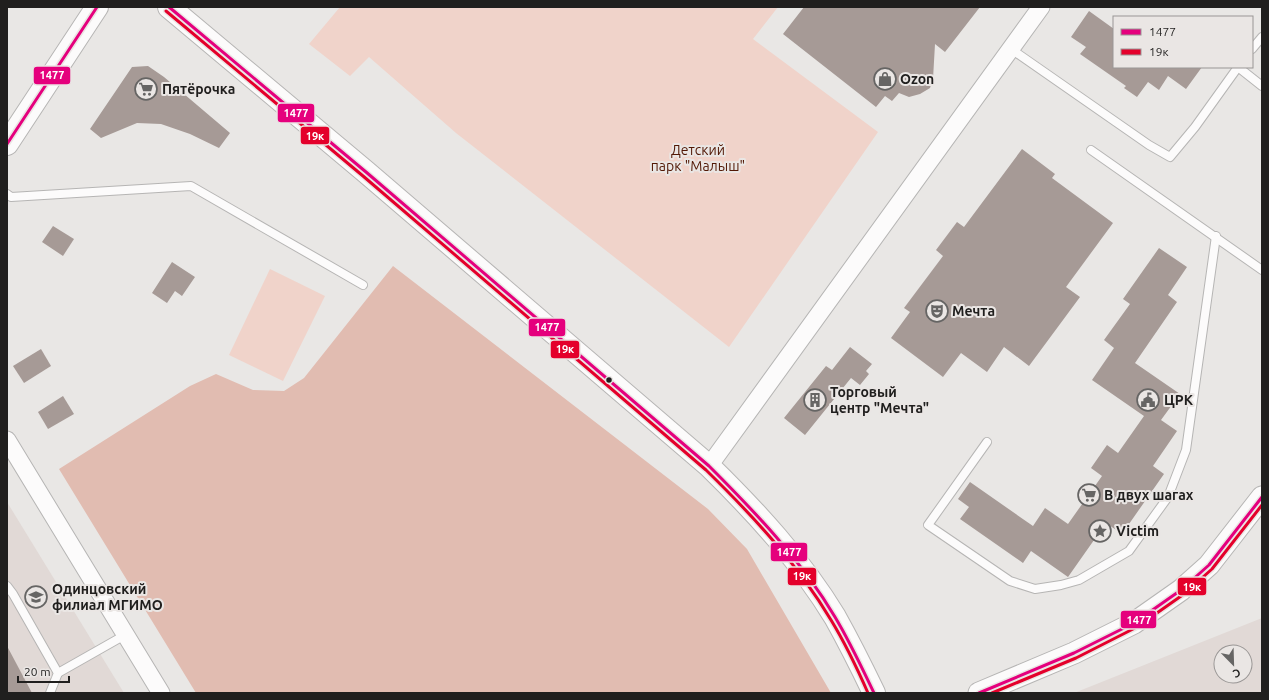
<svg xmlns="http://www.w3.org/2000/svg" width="1269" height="700" font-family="Ubuntu,sans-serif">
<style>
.built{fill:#e1d9d6;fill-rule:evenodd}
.green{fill:#f0d3ca}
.forest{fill:#e1bcb1}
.building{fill:#a69a96}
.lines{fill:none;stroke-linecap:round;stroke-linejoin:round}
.service-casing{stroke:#b6b5b4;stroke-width:10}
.minor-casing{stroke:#b6b5b4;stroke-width:19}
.tertiary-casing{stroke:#b6b5b4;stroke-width:23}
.secondary-casing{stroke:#b6b5b4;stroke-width:24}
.service{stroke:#fcfbfb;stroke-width:8}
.minor{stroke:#fcfbfb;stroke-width:17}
.tertiary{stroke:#fcfbfb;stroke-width:21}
.secondary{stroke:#fcfbfb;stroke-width:22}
.bus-1-casing{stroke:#eae6e4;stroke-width:6}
.bus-2-casing{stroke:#eae6e4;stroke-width:6}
.bus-1{stroke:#e5007d;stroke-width:3}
.bus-2{stroke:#e4002b;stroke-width:3}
.bus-dot{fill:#201f1e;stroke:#eae6e4;stroke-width:1.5}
.labels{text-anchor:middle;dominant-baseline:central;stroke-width:4;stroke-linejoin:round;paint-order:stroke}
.poi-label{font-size:14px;font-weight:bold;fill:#201f1e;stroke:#eae6e4;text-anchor:start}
.park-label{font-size:14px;fill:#521805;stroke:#eae6e4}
.line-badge{stroke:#eae6e4;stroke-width:1.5}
.badge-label{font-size:11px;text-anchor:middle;font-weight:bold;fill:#fff}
</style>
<rect width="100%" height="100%" fill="#e9e7e5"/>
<g class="built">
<polygon points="7,502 124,693 7,693"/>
<path d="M1262,618V693H1074ZM1221,652H1245V676H1221Z"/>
</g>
<g class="green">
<polygon points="340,7 778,7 753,39 878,132 729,347 456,133 369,57 350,76 309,44"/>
<polygon points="270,269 325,296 283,381 229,355"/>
</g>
<polygon class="forest" points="393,266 708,509 747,549 831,693 196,693 59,469 190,386 216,374 253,390 284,391 304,378"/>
<g class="building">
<polygon points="804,7 980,7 945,52 935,44 933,79 930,88 920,94 909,97 899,93 892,101 885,96 876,107 783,34"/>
<polygon points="1089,11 1114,29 1114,67 1202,67 1186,89 1168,76 1159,90 1148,82 1137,97 1124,88 1126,86 1080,54 1086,47 1071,37"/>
<polygon points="148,66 164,77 230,133 219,148 190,134 161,124 137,123 101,138 90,129 132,67"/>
<polygon points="1022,149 1055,174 1052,178 1113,223 1066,287 1080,297 1029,366 1004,347 987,372 961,353 943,377 891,338 910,312 904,308 943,256 936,250 957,222 964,227"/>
<polygon points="53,226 74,239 63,256 42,242"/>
<polygon points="1159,248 1187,267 1168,295 1177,302 1135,363 1180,394 1161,420 1177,431 1153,466 1164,474 1122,534 1106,523 1068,577 1031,551 1023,563 960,519 969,507 958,499 970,482 1033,526 1045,508 1068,524 1102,476 1091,468 1107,445 1118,453 1144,416 1092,380 1114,348 1104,340 1130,304 1123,299"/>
<polygon points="172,262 195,277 182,296 175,291 167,303 152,293"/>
<polygon points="850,347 872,364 866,371 869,374 860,385 851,378 805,435 784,418 826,366 832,370"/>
<polygon points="41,349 51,366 24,383 13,366"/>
<polygon points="63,396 74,414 48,429 38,412"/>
<polygon points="7,646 32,693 7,693"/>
</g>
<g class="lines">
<g class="service-casing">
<g id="service">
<polyline points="1011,49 1149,145 1170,157 1195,127 1238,67"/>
<polyline points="1252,49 1262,37"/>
<polyline points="1238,67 1262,86"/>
<polyline points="1091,150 1262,270"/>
<polyline points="7,194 11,197 191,186 363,285"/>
<polyline points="987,442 928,525 1010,581 1035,589 1061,585 1079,580 1129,551 1168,497 1186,450 1216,236"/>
<polyline points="7,586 13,594 58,673 50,693"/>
<polyline points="58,673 125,635"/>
</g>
</g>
<g class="minor-casing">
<g id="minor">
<polyline points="7,440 161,693"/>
<polyline points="709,466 1041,7"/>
</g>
</g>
<g class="tertiary-casing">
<polyline id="tertiary" points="979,693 1074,653 1134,623 1181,590 1209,565 1262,497"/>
</g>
<g class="secondary-casing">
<g id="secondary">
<path d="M169,7L366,172L709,466C756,512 801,561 835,617C849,642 862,668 874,693"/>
<polyline points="7,144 97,7"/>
</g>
</g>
<use href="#service" class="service"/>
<use href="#minor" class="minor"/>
<use href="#tertiary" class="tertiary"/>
<use href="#secondary" class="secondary"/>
<g class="bus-1-casing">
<g id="bus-1">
<path d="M169,7L366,172L709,466C755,512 802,561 835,617C850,642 862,668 874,693"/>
<polyline points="7,144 97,7"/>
<polyline points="979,693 1074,653 1134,623 1181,590 1209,565 1262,497"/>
</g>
</g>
<g class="bus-2-casing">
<g id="bus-2">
<path d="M166,11L363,176L706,470C752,515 797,563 831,620C845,643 857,668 868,693"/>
<polyline points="992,693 1076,658 1137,627 1184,594 1212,569 1262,505"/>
</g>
</g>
<use href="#bus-1" class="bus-1"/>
<use href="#bus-2" class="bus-2"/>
</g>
<defs>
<g id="shop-ring" transform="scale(1.15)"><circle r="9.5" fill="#eae6e4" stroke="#666564" stroke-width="1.5"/><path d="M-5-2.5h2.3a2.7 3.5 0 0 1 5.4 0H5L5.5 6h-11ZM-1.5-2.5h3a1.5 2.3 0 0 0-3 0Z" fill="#666564"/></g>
<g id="supermarket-ring" transform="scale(1.15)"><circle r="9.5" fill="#eae6e4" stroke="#666564" stroke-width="1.5"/><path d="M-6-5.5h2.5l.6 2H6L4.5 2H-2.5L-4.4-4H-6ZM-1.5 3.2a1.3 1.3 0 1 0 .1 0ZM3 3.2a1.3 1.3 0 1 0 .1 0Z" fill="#666564"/></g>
<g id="theatre-ring" transform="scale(1.15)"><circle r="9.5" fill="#eae6e4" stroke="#666564" stroke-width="1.5"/><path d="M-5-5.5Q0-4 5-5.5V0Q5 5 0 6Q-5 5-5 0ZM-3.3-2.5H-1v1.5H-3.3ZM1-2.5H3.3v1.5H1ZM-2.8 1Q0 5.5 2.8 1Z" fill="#666564"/></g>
<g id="building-ring" transform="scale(1.15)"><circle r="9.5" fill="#eae6e4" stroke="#666564" stroke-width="1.5"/><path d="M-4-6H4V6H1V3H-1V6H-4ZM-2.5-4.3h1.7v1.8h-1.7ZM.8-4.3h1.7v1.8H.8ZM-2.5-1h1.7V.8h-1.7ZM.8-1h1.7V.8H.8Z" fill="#666564"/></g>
<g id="civic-ring" transform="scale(1.15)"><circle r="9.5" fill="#eae6e4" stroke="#666564" stroke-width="1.5"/><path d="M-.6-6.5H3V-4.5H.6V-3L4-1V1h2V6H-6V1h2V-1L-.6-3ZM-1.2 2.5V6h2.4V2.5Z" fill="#666564"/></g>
<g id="sight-ring" transform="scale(1.15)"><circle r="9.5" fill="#eae6e4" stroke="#666564" stroke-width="1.5"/><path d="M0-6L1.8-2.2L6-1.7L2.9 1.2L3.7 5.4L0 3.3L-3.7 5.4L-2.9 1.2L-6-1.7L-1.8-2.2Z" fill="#666564"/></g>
<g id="university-ring" transform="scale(1.15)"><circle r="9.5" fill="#eae6e4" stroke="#666564" stroke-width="1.5"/><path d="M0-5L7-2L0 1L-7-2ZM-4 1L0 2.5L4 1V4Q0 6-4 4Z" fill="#666564"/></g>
</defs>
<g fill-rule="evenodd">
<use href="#shop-ring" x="885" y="79"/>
<use href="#supermarket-ring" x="146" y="89"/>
<use href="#theatre-ring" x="937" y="311"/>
<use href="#building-ring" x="815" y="400"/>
<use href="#civic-ring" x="1148" y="400"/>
<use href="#supermarket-ring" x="1089" y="495"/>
<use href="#sight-ring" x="1100" y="531"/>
<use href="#university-ring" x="36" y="597"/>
</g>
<circle class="bus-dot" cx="609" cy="380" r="3.5"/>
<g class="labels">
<g class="poi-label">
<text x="900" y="79">Ozon</text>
<text x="162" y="89">Пятёрочка</text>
<text x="952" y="311">Мечта</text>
<text x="830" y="392">Торговый<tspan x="830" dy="16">центр "Мечта"</tspan></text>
<text x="1164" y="400">ЦРК</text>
<text x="1104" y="495">В двух шагах</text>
<text x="1116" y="531">Victim</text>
<text x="52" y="589">Одинцовский<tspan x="52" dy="16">филиал МГИМО</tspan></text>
</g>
<g class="park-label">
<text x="698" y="150">Детский<tspan x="698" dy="16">парк "Малыш"</tspan></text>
</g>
</g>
<g class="line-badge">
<rect x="33" y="66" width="38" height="19" rx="4" fill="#e5007d"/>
<rect x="277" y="103" width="38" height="20" rx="4" fill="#e5007d"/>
<rect x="300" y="126" width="30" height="19" rx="4" fill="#e4002b"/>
<rect x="528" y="318" width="38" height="19" rx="4" fill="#e5007d"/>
<rect x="550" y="340" width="30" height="19" rx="4" fill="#e4002b"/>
<rect x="770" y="542" width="38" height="20" rx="4" fill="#e5007d"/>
<rect x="787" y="567" width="30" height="19" rx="4" fill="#e4002b"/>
<rect x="1177" y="577" width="30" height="19" rx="4" fill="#e4002b"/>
<rect x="1120" y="610" width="37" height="19" rx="4" fill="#e5007d"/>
</g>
<g class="badge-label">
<text x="52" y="79">1477</text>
<text x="296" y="117">1477</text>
<text x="315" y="140">19к</text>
<text x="547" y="331">1477</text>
<text x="565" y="353">19к</text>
<text x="789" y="556">1477</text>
<text x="802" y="580">19к</text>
<text x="1192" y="591">19к</text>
<text x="1139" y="624">1477</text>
</g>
<rect width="1269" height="700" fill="none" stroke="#201f1e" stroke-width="16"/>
<rect x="1113" y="16" width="140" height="52" fill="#eae6e4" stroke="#999695"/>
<rect x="1121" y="29" width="20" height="6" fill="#e5007d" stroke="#999695"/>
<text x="1149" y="36" font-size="12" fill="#201f1e">1477</text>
<rect x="1121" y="49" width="20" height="6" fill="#e4002b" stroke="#999695"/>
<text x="1149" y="56" font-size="12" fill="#201f1e">19к</text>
<g transform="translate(1233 664) rotate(157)"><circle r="19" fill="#eae6e4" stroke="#999695"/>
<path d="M0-3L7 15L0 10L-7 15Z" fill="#666564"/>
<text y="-6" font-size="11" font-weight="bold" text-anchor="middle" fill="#201f1e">С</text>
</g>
<path d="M18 676v6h51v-6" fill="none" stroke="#201f1e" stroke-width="2"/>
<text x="24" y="676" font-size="12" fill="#201f1e" stroke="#eae6e4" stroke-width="3" paint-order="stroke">20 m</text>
</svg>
